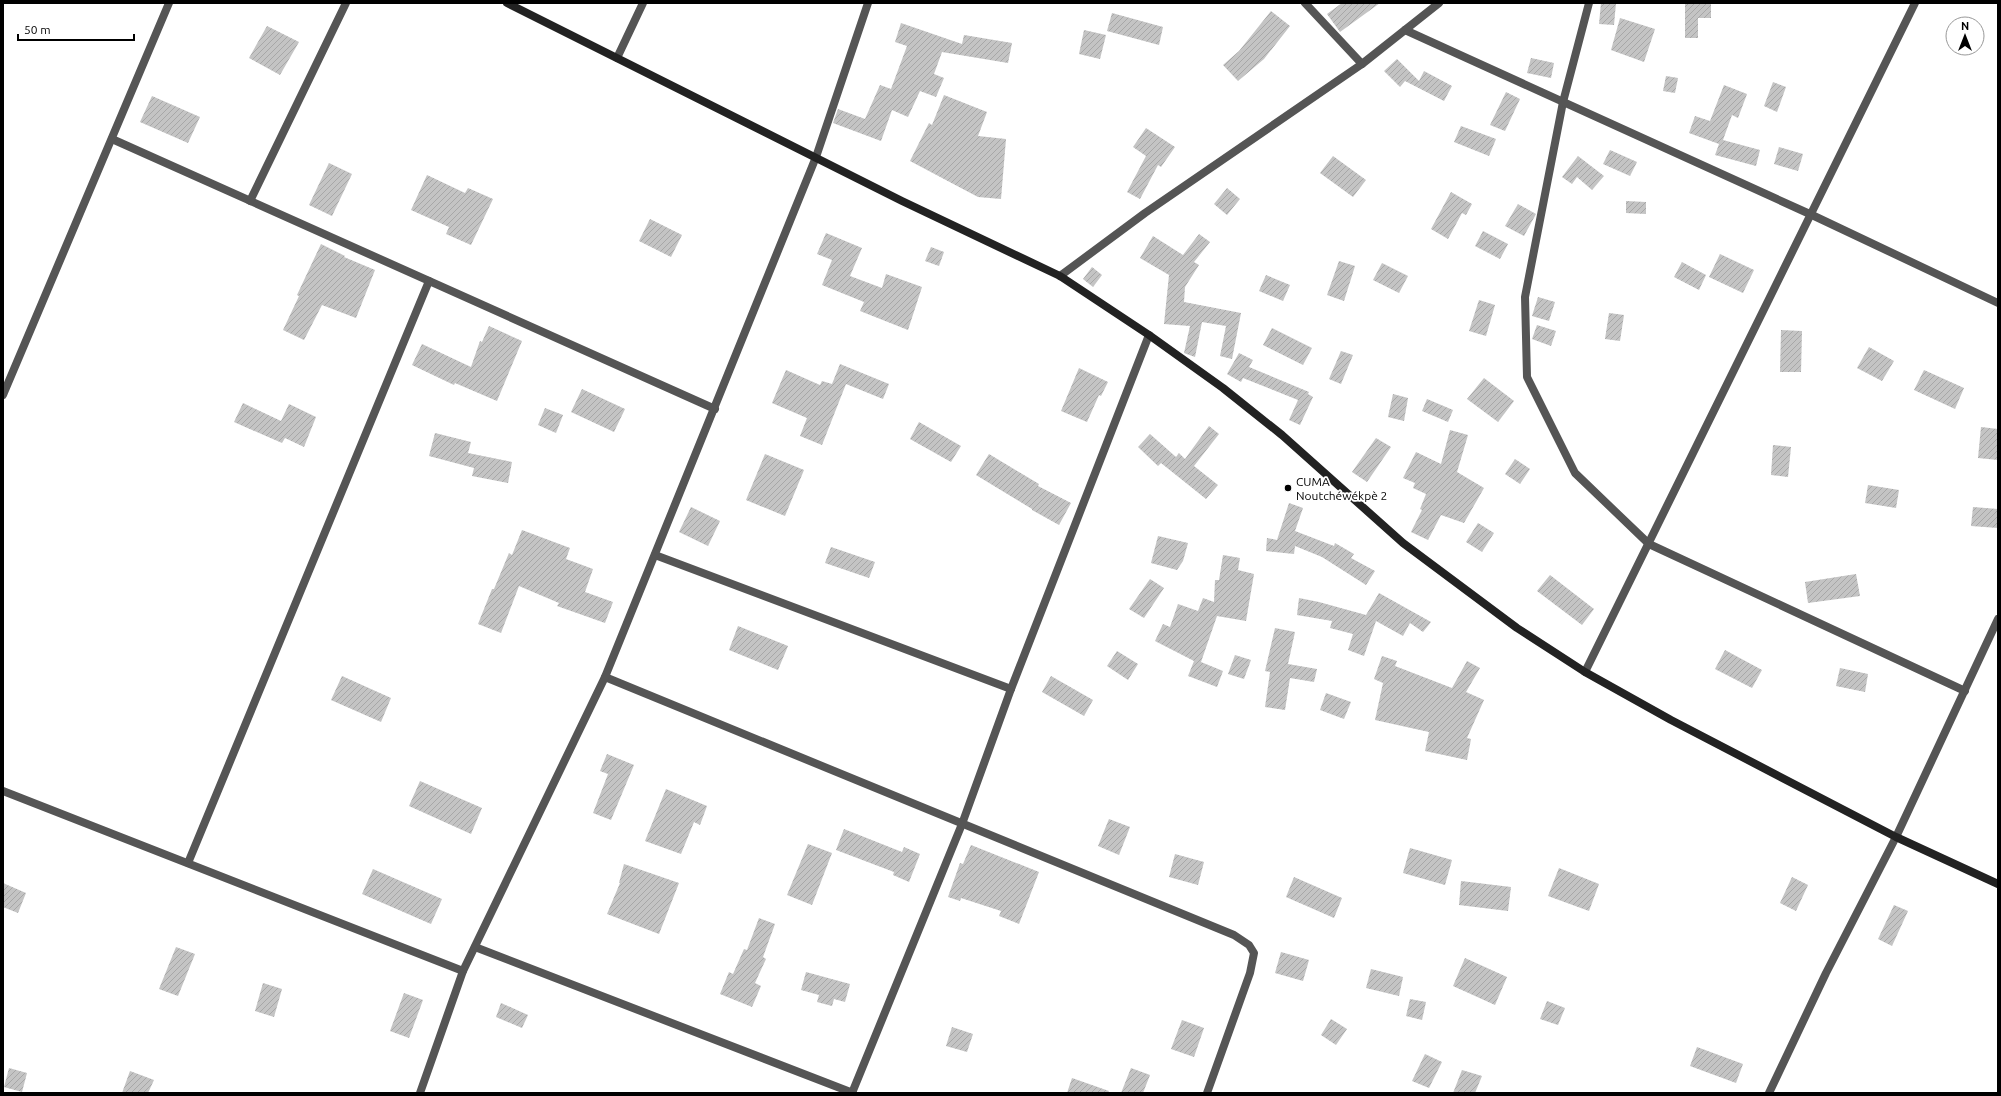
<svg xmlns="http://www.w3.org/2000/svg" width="2001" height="1096" font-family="Ubuntu,sans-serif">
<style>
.building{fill:url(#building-hatch)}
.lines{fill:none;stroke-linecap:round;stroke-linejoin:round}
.minor{stroke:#555;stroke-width:8}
.secondary{stroke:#222;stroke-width:8}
.poi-dot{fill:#000;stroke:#fff;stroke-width:1.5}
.labels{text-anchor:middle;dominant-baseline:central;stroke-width:3.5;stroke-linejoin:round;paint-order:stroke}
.poi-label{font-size:12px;fill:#000;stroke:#fff;text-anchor:start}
</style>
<defs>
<pattern id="building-hatch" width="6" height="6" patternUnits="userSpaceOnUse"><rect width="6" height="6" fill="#c4c4c4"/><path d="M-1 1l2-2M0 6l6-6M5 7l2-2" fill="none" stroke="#a7a7a7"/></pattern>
</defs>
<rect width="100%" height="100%" fill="#fff"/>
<g class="building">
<polygon points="1342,3 1380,3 1340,32 1327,14"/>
<polygon points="1601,3 1616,3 1614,25 1599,24"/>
<polygon points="1685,3 1711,3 1711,18 1698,18 1698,38 1685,38"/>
<polygon points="1271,11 1290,26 1264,59 1238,81 1223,65 1239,51"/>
<polygon points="1112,13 1163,27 1159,45 1107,31"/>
<polygon points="1620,18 1655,29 1644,62 1611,50"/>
<polygon points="901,23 962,44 964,35 1012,43 1008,63 942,52 934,74 944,78 936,97 920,91 908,117 892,110 881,141 833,123 838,109 865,119 880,85 891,89 907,46 895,42"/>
<polygon points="267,26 299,42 280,75 249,58"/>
<polygon points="1084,30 1106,35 1100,59 1079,54"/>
<polygon points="1531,58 1554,63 1551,78 1527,73"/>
<polygon points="1397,59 1419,81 1424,71 1452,86 1444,101 1405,81 1400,87 1384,71"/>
<polygon points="1666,76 1678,78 1675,93 1663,91"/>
<polygon points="1773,82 1786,87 1777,112 1764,106"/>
<polygon points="1724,85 1747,94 1738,118 1732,115 1723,140 1760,150 1756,166 1715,155 1719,144 1689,133 1695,116 1710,121"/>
<polygon points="1506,92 1520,99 1505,131 1490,125"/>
<polygon points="944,95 987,112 978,136 1006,139 1001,199 978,197 910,161 929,123 932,125"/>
<polygon points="152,96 200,117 188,143 140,122"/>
<polygon points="1461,126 1496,139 1489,156 1454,142"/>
<polygon points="1146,128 1175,147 1161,167 1158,165 1140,199 1127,192 1146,156 1133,147"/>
<polygon points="1779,147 1803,154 1798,171 1774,164"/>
<polygon points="1610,150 1637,162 1630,176 1603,164"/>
<polygon points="1333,156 1366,180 1353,197 1320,173"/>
<polygon points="1578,156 1604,176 1592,190 1577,177 1572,184 1562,177"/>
<polygon points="329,163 352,174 332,216 309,205"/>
<polygon points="427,175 465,193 468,188 493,199 471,245 446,234 449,227 411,210"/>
<polygon points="1227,188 1240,199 1227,215 1214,204"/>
<polygon points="1451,192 1472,204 1466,215 1462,213 1448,239 1431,229"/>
<polygon points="1626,201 1646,202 1646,214 1626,213"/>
<polygon points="1518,204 1536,214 1524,236 1505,226"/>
<polygon points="650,219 682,235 671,257 639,241"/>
<polygon points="1483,231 1508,244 1500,259 1475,246"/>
<polygon points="826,233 862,248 850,276 882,288 886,274 922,287 908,330 860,311 864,302 822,285 832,260 817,254"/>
<polygon points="1199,234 1210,242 1194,262 1199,265 1185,287 1184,302 1241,313 1232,359 1220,356 1226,326 1202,322 1195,357 1184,353 1190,326 1164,324 1169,275 1140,258 1153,236 1183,255"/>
<polygon points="321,244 345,256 344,257 375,270 356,318 322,305 304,340 283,330 299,296 297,295"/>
<polygon points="931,247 944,252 939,266 925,261"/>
<polygon points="1720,254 1754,270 1743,293 1709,277"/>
<polygon points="1339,261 1355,266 1344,301 1327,295"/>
<polygon points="1682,262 1706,275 1699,290 1674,277"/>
<polygon points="1382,263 1408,276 1399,293 1373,280"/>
<polygon points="1092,267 1102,275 1093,287 1083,279"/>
<polygon points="1266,275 1290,285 1283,301 1259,291"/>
<polygon points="1538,297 1555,302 1549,321 1532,316"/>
<polygon points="1479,300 1495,305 1486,336 1469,331"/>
<polygon points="1609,313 1624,315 1620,341 1605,339"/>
<polygon points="1537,325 1556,331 1551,346 1532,339"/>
<polygon points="489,326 522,341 497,401 455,383 454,385 412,365 422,344 471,367 480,341 482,342"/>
<polygon points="1272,328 1312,348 1303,365 1263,345"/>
<polygon points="1781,330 1802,331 1801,372 1780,372"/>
<polygon points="1869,347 1894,361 1882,381 1857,368"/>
<polygon points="1341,351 1353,355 1341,384 1329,379"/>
<polygon points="1239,353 1253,360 1249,367 1309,392 1308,394 1313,397 1300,425 1289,420 1298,400 1243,378 1241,382 1227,374"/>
<polygon points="840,364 889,384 883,399 846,384 822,445 800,436 807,418 772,403 786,370 820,385 822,381 832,384"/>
<polygon points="1079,368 1108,382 1101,396 1099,395 1087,422 1061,411"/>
<polygon points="1924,370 1964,388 1955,409 1914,390"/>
<polygon points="1484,378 1514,401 1498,422 1467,399"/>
<polygon points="582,389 625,409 614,432 571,412"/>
<polygon points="1393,394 1408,398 1404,421 1388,417"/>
<polygon points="1427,399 1453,410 1448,422 1422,411"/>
<polygon points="243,403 281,421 289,404 316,417 304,447 285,438 282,443 234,422"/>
<polygon points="545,408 563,415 556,433 538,425"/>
<polygon points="919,422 961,446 951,462 910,439"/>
<polygon points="1209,426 1219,434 1194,466 1218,485 1206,499 1161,463 1158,466 1138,447 1150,434 1176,457 1179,453 1185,459"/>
<polygon points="1981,427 1998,429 1998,460 1978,458"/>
<polygon points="1450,430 1468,435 1457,472 1484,488 1464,523 1441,515 1428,540 1411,532 1422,510 1420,509 1426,494 1413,488 1415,483 1403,478 1416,452 1441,464"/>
<polygon points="435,433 471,442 468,453 512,462 508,483 472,476 474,468 429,456"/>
<polygon points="1376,438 1391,447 1367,482 1352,472"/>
<polygon points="1773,445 1791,447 1788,477 1771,475"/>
<polygon points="765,454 804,470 785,516 746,500"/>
<polygon points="989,454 1039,484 1038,486 1071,503 1059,525 1032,510 1032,509 976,475"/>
<polygon points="1515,459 1530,469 1520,484 1505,474"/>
<polygon points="1868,485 1899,490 1896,508 1865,503"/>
<polygon points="1289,503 1303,508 1295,531 1334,546 1335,543 1354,554 1351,558 1375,571 1366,585 1322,557 1295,546 1294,554 1266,551 1267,538 1277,540"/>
<polygon points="691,507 720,521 708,546 679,532"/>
<polygon points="1973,507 1998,509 1998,528 1971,526"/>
<polygon points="1478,523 1494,533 1482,552 1466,542"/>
<polygon points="522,530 570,548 566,559 593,569 585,592 613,602 605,623 557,606 559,603 519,586 501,633 478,624 492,589 494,589 509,553 512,555"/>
<polygon points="1158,536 1188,543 1183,561 1177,570 1151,563"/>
<polygon points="831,547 875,562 869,578 825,563"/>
<polygon points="1223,555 1240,558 1238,570 1254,574 1246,621 1217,616 1201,662 1223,671 1217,687 1188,676 1194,661 1155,641 1163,624 1170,627 1178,604 1198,611 1203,598 1214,602 1215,580 1219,580"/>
<polygon points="1856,574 1860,596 1808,603 1805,582"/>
<polygon points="1550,575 1594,609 1582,625 1537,591"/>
<polygon points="1150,579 1164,588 1144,618 1129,609"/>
<polygon points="1379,593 1431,622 1423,632 1410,623 1403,636 1376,621 1364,656 1348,650 1353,634 1330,628 1332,621 1297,615 1299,598 1319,602 1366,615"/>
<polygon points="738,626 788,646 778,670 729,650"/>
<polygon points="1275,628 1295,632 1288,664 1317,669 1314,682 1290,678 1285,710 1265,707 1270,672 1265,671"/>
<polygon points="1725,650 1762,670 1752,688 1715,669"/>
<polygon points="1117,651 1138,664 1128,680 1107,666"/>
<polygon points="1235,655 1251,660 1244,679 1228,674"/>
<polygon points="1382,656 1397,661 1395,666 1452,688 1467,661 1480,668 1466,692 1484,700 1467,738 1471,739 1467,760 1425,751 1429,732 1375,720 1383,683 1374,679"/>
<polygon points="1840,668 1868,674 1865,692 1836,686"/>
<polygon points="342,676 391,698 381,722 331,700"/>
<polygon points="1051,676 1093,700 1084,716 1042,692"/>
<polygon points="1326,693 1351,702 1344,719 1320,710"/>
<polygon points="607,754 634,765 611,820 593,813 608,774 600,771"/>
<polygon points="420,781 482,808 471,834 409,806"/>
<polygon points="666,789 707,806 700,825 694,822 681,854 645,841"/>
<polygon points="1109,819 1130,827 1119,855 1098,846"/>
<polygon points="844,829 902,852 904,847 920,854 909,882 893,875 894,872 836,850"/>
<polygon points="808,844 832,853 812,905 787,895"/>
<polygon points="971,845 1039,872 1019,924 999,916 1001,911 961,898 960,901 948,897 960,863 963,864"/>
<polygon points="1410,848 1452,860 1445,885 1403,873"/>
<polygon points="1175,854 1204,862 1198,885 1169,877"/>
<polygon points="624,864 679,883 659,934 607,914 620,883 619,883"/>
<polygon points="1559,868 1599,884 1589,911 1548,896"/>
<polygon points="373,869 442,899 431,924 362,894"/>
<polygon points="1294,877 1342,898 1334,918 1286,897"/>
<polygon points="1792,877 1808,885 1796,911 1780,903"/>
<polygon points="1461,881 1511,887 1508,911 1459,905"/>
<polygon points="3,883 26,893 18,913 3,907"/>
<polygon points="1894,905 1908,911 1892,946 1878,939"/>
<polygon points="759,918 775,924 763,957 766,959 755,983 761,986 752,1007 720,994 729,972 733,974 744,949 747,950"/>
<polygon points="176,947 195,954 178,996 159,989"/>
<polygon points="1281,952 1309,960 1303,981 1275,973"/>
<polygon points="1465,958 1507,977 1495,1005 1453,986"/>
<polygon points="1371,969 1403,977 1399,996 1366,988"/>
<polygon points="806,972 850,984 845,1002 834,999 832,1006 817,1002 819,995 801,990"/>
<polygon points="263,983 282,989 274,1017 255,1011"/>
<polygon points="404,993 423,1000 409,1038 390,1031"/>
<polygon points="1410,999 1426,1002 1422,1020 1406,1016"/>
<polygon points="1547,1001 1565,1008 1558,1025 1540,1019"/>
<polygon points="501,1003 528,1015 522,1028 496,1017"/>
<polygon points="1331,1019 1347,1029 1336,1045 1321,1035"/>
<polygon points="1182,1020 1204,1028 1194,1057 1171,1049"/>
<polygon points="952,1027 973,1034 967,1052 946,1046"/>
<polygon points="1697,1047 1743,1064 1736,1083 1690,1066"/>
<polygon points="1425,1054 1442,1062 1429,1088 1412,1081"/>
<polygon points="9,1068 27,1073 22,1092 4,1087"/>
<polygon points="1131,1068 1150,1075 1143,1093 1121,1093"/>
<polygon points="1462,1070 1482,1076 1475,1093 1453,1093"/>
<polygon points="130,1071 154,1080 148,1093 122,1093"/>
<polygon points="1072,1078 1109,1091 1108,1093 1067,1093"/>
</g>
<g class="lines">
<g class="minor">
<polyline points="1305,3 1362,64"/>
<polyline points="1589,3 1563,102 1525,297 1527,377 1575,473 1649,544 1965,691"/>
<polyline points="1405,30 1812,215 1998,303"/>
<polyline points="617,58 643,3"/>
<polyline points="112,139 715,409"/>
<polyline points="250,201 346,3"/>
<polyline points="1060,276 1145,213 1362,64 1439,3"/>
<polyline points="3,395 169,3"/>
<polyline points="655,555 1011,689"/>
<polyline points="1585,672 1915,3"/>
<polyline points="605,677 1234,935 1249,945 1254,953 1250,973 1207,1093"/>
<polyline points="3,791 463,971"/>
<polyline points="188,863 429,281"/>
<polyline points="475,947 853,1093"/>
<polyline points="420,1093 463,971 605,677 816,157 868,3"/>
<polyline points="852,1093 962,824 1011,689 1149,335"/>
<polyline points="1769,1093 1826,973 1896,837 1998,619"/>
</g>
<polyline class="secondary" points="507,3 902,201 1060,276 1149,335 1223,388 1282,435 1403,543 1517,628 1585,672 1671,720 1896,837 1998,884"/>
</g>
<circle class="poi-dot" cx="1288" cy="488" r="4"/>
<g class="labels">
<g class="poi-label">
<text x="1296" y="481">CUMA<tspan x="1296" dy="14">Noutchéwékpè 2</tspan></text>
</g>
</g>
<rect width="2001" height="1096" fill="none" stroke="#000000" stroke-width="8"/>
<g transform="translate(1965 36)"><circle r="19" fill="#ffffff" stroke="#999999"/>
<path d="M0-3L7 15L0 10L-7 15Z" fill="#000000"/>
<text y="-6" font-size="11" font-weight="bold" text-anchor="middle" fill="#000000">N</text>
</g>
<path d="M18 34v6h116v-6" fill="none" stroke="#000000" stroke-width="2"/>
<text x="24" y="34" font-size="12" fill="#000000" stroke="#ffffff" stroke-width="3" paint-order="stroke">50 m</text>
</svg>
